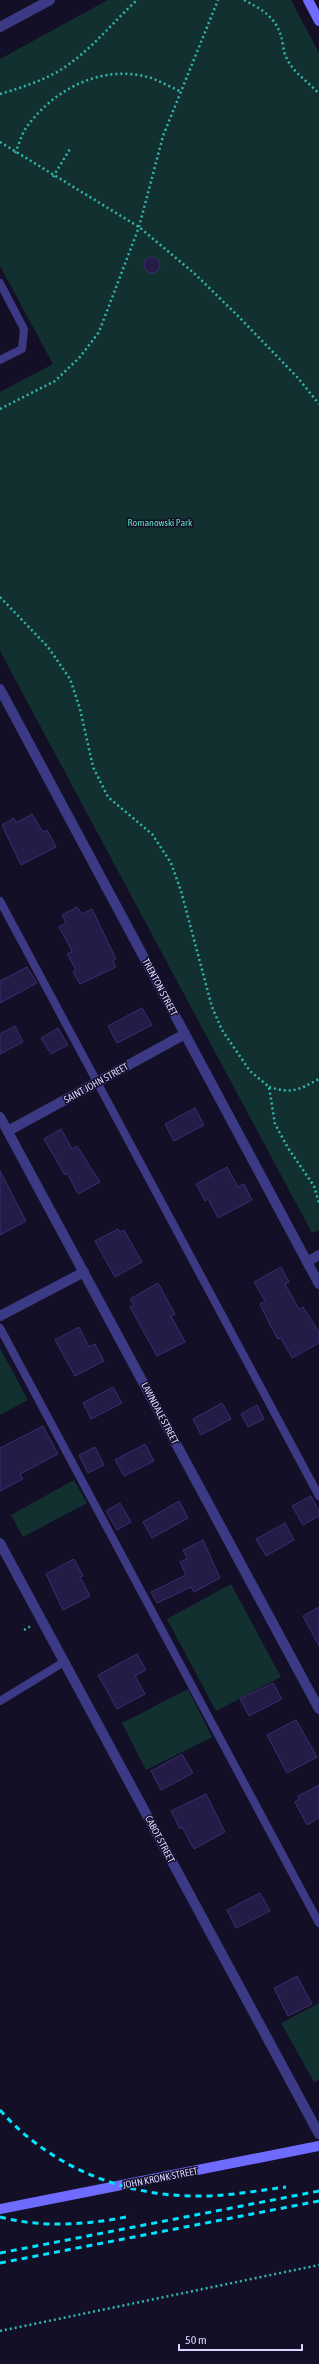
<svg xmlns="http://www.w3.org/2000/svg" width="319" height="2364" font-family="'Asap Condensed',sans-serif">
<style>
.green{fill:#12302f}
.building{fill:#241b47;stroke:#3b2d73}
.lines{fill:none;stroke-linecap:round;stroke-linejoin:round}
.path{stroke:#2fb8b0;stroke-width:2.5;stroke-dasharray:2 3;stroke-linecap:butt}
.lane{stroke:#3d3a85;stroke-width:8}
.street{stroke:#3d3a85;stroke-width:10}
.secondary{stroke:#6f6bff;stroke-width:10}
.rail{stroke:#00e5ff;stroke-width:3;stroke-dasharray:6 5;stroke-linecap:butt}
.labels{text-anchor:middle;dominant-baseline:central;stroke-width:3;stroke-linejoin:round;paint-order:stroke}
.park-label{font-size:10px;fill:#5fe0c0;stroke:#130f26}
.street-label{font-size:10px;fill:#d9d4ff;stroke:#130f26}
</style>
<rect width="100%" height="100%" fill="#130f26"/>
<g class="green">
<polygon points="108,0 291,0 319,53 319,1230 312,1233 0,651 0,392 53,364 0,266 0,59"/>
<polygon points="0,1348 28,1400 0,1415"/>
<polygon points="74,1480 87,1503 23,1537 11,1515"/>
<polygon points="231,1584 281,1677 216,1711 167,1619"/>
<polygon points="188,1689 212,1737 146,1770 122,1723"/>
<polygon points="319,2003 319,2080 314,2082 281,2023"/>
</g>
<g class="building">
<circle cx="152" cy="265" r="8"/>
<polygon points="32,814 43,832 47,830 56,847 21,865 2,825 14,818 16,823"/>
<polygon points="77,907 82,914 92,909 116,959 113,961 116,967 80,984 73,972 76,970 67,954 72,952 69,945 59,927 66,923 62,915"/>
<polygon points="27,967 37,983 0,1003 0,981"/>
<polygon points="142,1008 152,1025 117,1043 108,1026"/>
<polygon points="15,1026 23,1042 0,1054 0,1034"/>
<polygon points="58,1028 68,1045 51,1054 41,1038"/>
<polygon points="195,1108 204,1125 174,1141 165,1124"/>
<polygon points="61,1129 72,1149 77,1146 100,1182 78,1194 67,1173 65,1175 44,1139"/>
<polygon points="227,1167 238,1187 244,1184 252,1200 218,1218 208,1199 205,1201 196,1184"/>
<polygon points="0,1171 26,1221 0,1235"/>
<polygon points="118,1229 120,1232 124,1230 142,1262 115,1277 95,1241"/>
<polygon points="281,1267 289,1282 285,1284 299,1309 303,1307 319,1332 319,1343 292,1358 281,1338 278,1339 270,1325 260,1304 265,1301 254,1282"/>
<polygon points="158,1283 175,1314 171,1316 185,1342 157,1356 130,1307 134,1305 130,1299"/>
<polygon points="79,1327 89,1347 95,1344 104,1361 75,1376 55,1340"/>
<polygon points="113,1387 122,1403 91,1419 83,1403"/>
<polygon points="222,1403 231,1419 201,1435 193,1419"/>
<polygon points="257,1405 264,1419 248,1427 241,1414"/>
<polygon points="43,1426 58,1454 20,1474 23,1479 0,1491 0,1448"/>
<polygon points="145,1444 154,1461 124,1476 115,1460"/>
<polygon points="95,1447 104,1465 88,1473 79,1455"/>
<polygon points="311,1496 319,1511 319,1516 303,1525 292,1506"/>
<polygon points="179,1501 188,1518 152,1538 143,1522"/>
<polygon points="120,1503 131,1522 117,1530 106,1511"/>
<polygon points="285,1523 294,1540 266,1556 256,1539"/>
<polygon points="203,1540 220,1578 194,1592 191,1587 157,1603 151,1592 186,1575 180,1562 187,1559 183,1550"/>
<polygon points="74,1559 83,1576 80,1577 90,1596 63,1610 46,1574"/>
<polygon points="319,1607 319,1646 303,1616"/>
<polygon points="137,1654 146,1670 135,1676 145,1694 117,1709 98,1675"/>
<polygon points="273,1683 282,1699 249,1716 240,1699"/>
<polygon points="296,1720 317,1757 287,1773 267,1735"/>
<polygon points="182,1754 193,1773 161,1790 151,1771"/>
<polygon points="319,1785 319,1818 307,1825 295,1802 299,1799 298,1796"/>
<polygon points="206,1794 225,1832 194,1849 182,1827 180,1829 171,1811"/>
<polygon points="260,1893 270,1911 236,1928 227,1910"/>
<polygon points="297,1976 312,2004 288,2016 274,1988"/>
</g>
<g class="lines">
<g class="path">
<path d="M244,0C261,9 275,16 281,36C283,42 283,51 286,57C293,73 308,81 319,94"/>
<path d="M0,94C20,88 39,82 57,72C88,54 111,24 137,0"/>
<polyline points="0,142 139,227 195,274 240,318 298,378 319,404"/>
<path d="M15,153C19,145 21,135 26,128C54,88 106,62 154,79C163,83 173,88 182,92"/>
<polyline points="53,177 70,149"/>
<polyline points="0,409 55,381 80,357 99,332 139,227 163,136 218,0"/>
<polyline points="0,597 48,647 70,679 80,709 93,767 108,797 152,834 171,863 181,891 212,1007 222,1030 250,1071 269,1087 275,1124 288,1148 314,1186 319,1203"/>
<path d="M269,1087C293,1094 298,1090 319,1079"/>
<polyline points="24,1630 31,1626"/>
<polyline points="0,2331 319,2265"/>
</g>
<g class="lane">
<polyline points="0,283 24,329 22,349 0,360"/>
<polyline points="0,901 319,1496"/>
<polyline points="0,1328 319,1923"/>
<polyline points="0,1701 64,1662"/>
</g>
<g class="street">
<polyline points="0,27 50,0"/>
<polyline points="0,689 319,1284"/>
<polyline points="0,1117 319,1709"/>
<polyline points="8,1131 185,1034"/>
<polyline points="307,1262 319,1255"/>
<polyline points="0,1316 84,1272"/>
<polyline points="0,1543 319,2134"/>
</g>
<g class="secondary">
<polyline points="308,0 319,21"/>
<polyline points="0,2209 319,2146"/>
</g>
<g class="rail">
<path d="M0,2110C48,2165 120,2195 192,2196C223,2197 255,2191 286,2187"/>
<path d="M0,2217C43,2228 87,2225 131,2216"/>
<polyline points="0,2253 319,2191"/>
<polyline points="0,2263 319,2201"/>
</g>
</g>
<g class="labels">
<g class="park-label">
<text x="160" y="522">Romanowski Park</text>
</g>
<g class="street-label">
<text transform="translate(160 987) rotate(62)">TRENTON STREET</text>
<text transform="translate(96 1083) rotate(-29)">SAINT JOHN STREET</text>
<text transform="translate(160 1413) rotate(62)">LAWNDALE STREET</text>
<text transform="translate(160 1839) rotate(62)">CABOT STREET</text>
<text transform="translate(160 2178) rotate(-11)">JOHN KRONK STREET</text>
</g>
</g>
<path d="M179 2344v6h123v-6" fill="none" stroke="#d9d4ff" stroke-width="2"/>
<text x="185" y="2344" font-size="12" fill="#d9d4ff" stroke="#130f26" stroke-width="3" paint-order="stroke">50 m</text>
</svg>
